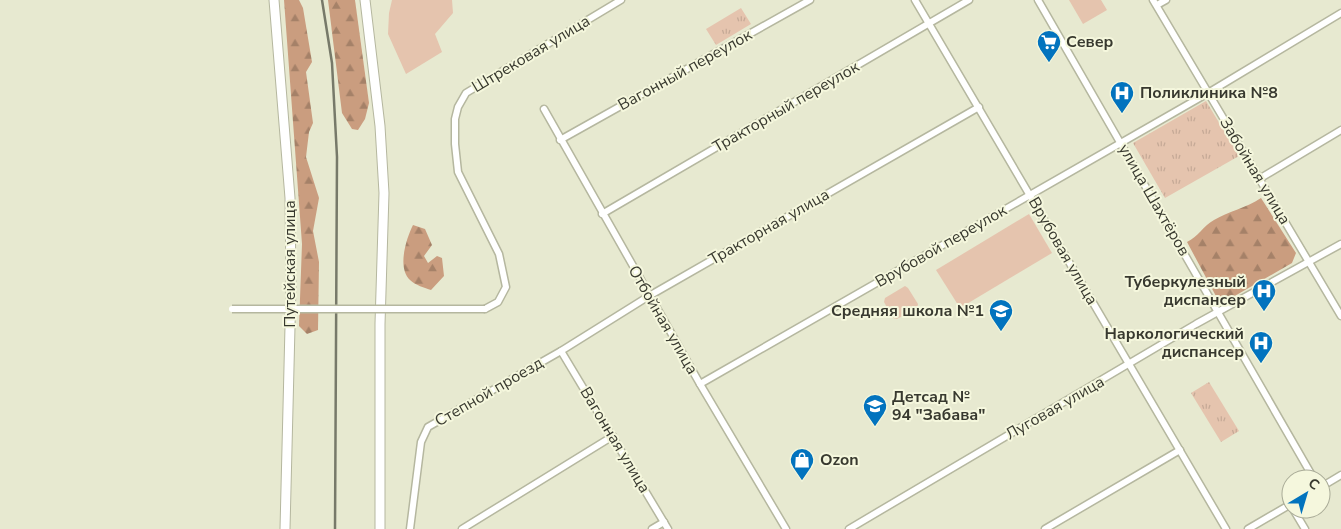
<svg xmlns="http://www.w3.org/2000/svg" width="1341" height="529" font-family="'Nunito Sans',sans-serif">
<style>
.grass{fill:#e5c4ae}
.forest{fill:url(#forest-firs)}
.park{fill:url(#park-tufts)}
.lines{fill:none;stroke-linecap:round;stroke-linejoin:round}
.minor-casing{stroke:#b5b79f;stroke-width:9}
.secondary-casing{stroke:#b5b79f;stroke-width:11}
.minor{stroke:#fff;stroke-width:6}
.secondary{stroke:#fff;stroke-width:9}
.rail{stroke:#777969;stroke-width:2.5}
.minor-bridge-casing{stroke:#b5b79f;stroke-width:9;stroke-linecap:butt}
.minor-bridge{stroke:#fff;stroke-width:6}
.labels{text-anchor:middle;dominant-baseline:central;stroke-width:4;stroke-linejoin:round;paint-order:stroke}
.poi-label{font-size:16px;font-weight:bold;fill:#38392f;stroke:#f5f7dd;text-anchor:start}
.street-label{font-size:16px;fill:#38392f;stroke:#f5f7dd}
</style>
<defs>
<pattern id="forest-firs" width="22" height="20" patternUnits="userSpaceOnUse" patternTransform="scale(1.25)"><rect width="22" height="20" fill="#ca9d7f"/><path d="M5 1l3.5 6h-7zM16 11l3.5 6h-7z" fill="#a58168"/></pattern>
<pattern id="park-tufts" width="24" height="20" patternUnits="userSpaceOnUse" patternTransform="scale(1.25)"><rect width="24" height="20" fill="#e5c4ae"/><path d="M3 7l-1-3M5 7V3M7 7l1-3M15 17l-1-3M17 17v-4M19 17l1-3" fill="none" stroke="#c5a996"/></pattern>
</defs>
<rect width="100%" height="100%" fill="#e7e9d0"/>
<g class="grass">
<polygon points="392,0 452,0 453,13 435,34 442,52 406,74 388,34 389,13"/>
<polygon points="1069,0 1101,0 1107,10 1083,24"/>
<polygon points="1029,214 1052,253 960,308 936,270"/>
<polygon points="905,286 908,288 918,304 917,308 897,319 893,318 884,302 885,298"/>
</g>
<g class="forest">
<polygon points="284,0 299,0 303,8 312,62 306,72 313,123 309,132 306,157 319,198 313,231 319,262 318,330 307,334 299,326 302,244"/>
<polygon points="328,0 355,0 369,103 365,119 358,130 352,129 342,113"/>
<path d="M1261,198L1296,253L1292,263L1226,301L1217,298L1187,242C1198,237 1203,226 1214,220C1229,211 1246,208 1261,198Z"/>
<path d="M413,225L425,229L432,245L424,256L428,263L437,256L442,258L444,276L431,290C425,288 415,285 410,280C397,268 406,239 413,225Z"/>
</g>
<g class="park">
<polygon points="741,8 751,24 716,45 706,29"/>
<polygon points="1206,101 1239,156 1165,198 1133,143"/>
<polygon points="1209,382 1239,431 1221,442 1191,393"/>
</g>
<g class="lines">
<g class="minor-casing">
<g id="minor">
<polyline points="915,0 1226,529"/>
<polyline points="1038,0 1314,479"/>
<polyline points="1153,0 1341,316"/>
<polyline points="1157,5 1166,0"/>
<polyline points="544,109 700,384 786,529"/>
<polyline points="560,140 810,0"/>
<polyline points="1259,179 1341,130"/>
<polyline points="602,214 969,0"/>
<polyline points="485,309 498,302 506,287 499,254 458,172 455,144 455,119 458,107 466,93 621,0"/>
<polyline points="561,351 668,529"/>
<polyline points="700,384 1208,93 1341,13"/>
<polyline points="1321,487 1341,475"/>
<polyline points="1293,509 1305,529"/>
<polyline points="410,529 421,442 428,427 561,351 649,296 979,107"/>
<polyline points="462,529 613,436"/>
<polyline points="652,529 664,522"/>
<polyline points="849,529 1196,324 1341,244"/>
<polyline points="1045,529 1180,450"/>
<polyline points="1248,529 1291,504"/>
</g>
</g>
<g class="secondary-casing">
<g id="secondary">
<polyline points="274,0 290,198 291,286 285,529"/>
<polyline points="365,0 380,126 384,193 380,324 380,529"/>
</g>
</g>
<use href="#minor" class="minor"/>
<use href="#secondary" class="secondary"/>
<polyline class="rail" points="322,0 332,63 337,157 335,529"/>
<g class="minor-bridge-casing">
<polyline id="minor-bridge" points="232,309 485,309"/>
</g>
<use href="#minor-bridge" class="minor-bridge"/>
</g>
<defs>
<g id="supermarket-pin" transform="scale(1.25)"><path d="M0 17L-7.5 6A9.5 9.5 0 1 1 7.5 6Z" fill="#0273be" stroke="#f5f7dd"/><path d="M-6-5.5h2.5l.6 2H6L4.5 2H-2.5L-4.4-4H-6ZM-1.5 3.2a1.3 1.3 0 1 0 .1 0ZM3 3.2a1.3 1.3 0 1 0 .1 0Z" fill="#fff"/></g>
<g id="hospital-pin" transform="scale(1.25)"><path d="M0 17L-7.5 6A9.5 9.5 0 1 1 7.5 6Z" fill="#0273be" stroke="#f5f7dd"/><path d="M-5-5h3v3.5h4V-5h3V5h-3V1.5h-4V5h-3Z" fill="#fff"/></g>
<g id="school-pin" transform="scale(1.25)"><path d="M0 17L-7.5 6A9.5 9.5 0 1 1 7.5 6Z" fill="#0273be" stroke="#f5f7dd"/><path d="M0-5L7-2L0 1L-7-2ZM-4 1L0 2.5L4 1V4Q0 6-4 4Z" fill="#fff"/></g>
<g id="shop-pin" transform="scale(1.25)"><path d="M0 17L-7.5 6A9.5 9.5 0 1 1 7.5 6Z" fill="#0273be" stroke="#f5f7dd"/><path d="M-5-2.5h2.3a2.7 3.5 0 0 1 5.4 0H5L5.5 6h-11ZM-1.5-2.5h3a1.5 2.3 0 0 0-3 0Z" fill="#fff"/></g>
</defs>
<g fill-rule="evenodd">
<use href="#supermarket-pin" x="1049" y="42"/>
<use href="#hospital-pin" x="1122" y="93"/>
<use href="#hospital-pin" x="1264" y="291"/>
<use href="#school-pin" x="1001" y="311"/>
<use href="#hospital-pin" x="1261" y="343"/>
<use href="#school-pin" x="875" y="406"/>
<use href="#shop-pin" x="802" y="460"/>
</g>
<g class="labels">
<g class="poi-label">
<text x="1066" y="42">Север</text>
<text x="1140" y="93">Поликлиника №8</text>
<text x="1246" y="282" text-anchor="end">Туберкулезный<tspan x="1246" dy="18">диспансер</tspan></text>
<text x="984" y="311" text-anchor="end">Средняя школа №1</text>
<text x="1244" y="334" text-anchor="end">Наркологический<tspan x="1244" dy="18">диспансер</tspan></text>
<text x="892" y="397">Детсад №<tspan x="892" dy="18">94 "Забава"</tspan></text>
<text x="820" y="460">Ozon</text>
</g>
<g class="street-label">
<text transform="translate(531 54) rotate(-31)">Штрековая улица</text>
<text transform="translate(685 70) rotate(-29)">Вагонный переулок</text>
<text transform="translate(786 107) rotate(-30)">Тракторный переулок</text>
<text transform="translate(1255 171) rotate(59)">Забойная улица</text>
<text transform="translate(1154 200) rotate(60)">улица Шахтёров</text>
<text transform="translate(769 227) rotate(-30)">Тракторная улица</text>
<text transform="translate(941 246) rotate(-30)">Врубовой переулок</text>
<text transform="translate(1063 251) rotate(60)">Врубовая улица</text>
<text transform="translate(290 264) rotate(-90)">Путейская улица</text>
<text transform="translate(663 320) rotate(60)">Отбойная улица</text>
<text transform="translate(489 392) rotate(-30)">Степной проезд</text>
<text transform="translate(1055 408) rotate(-30)">Луговая улица</text>
<text transform="translate(615 440) rotate(59)">Вагонная улица</text>
</g>
</g>
<g transform="translate(1306 494) rotate(38)"><circle r="24" fill="#f5f7dd" stroke="#a9ab97"/>
<path d="M0-4L9 19L0 12L-9 19Z" fill="#0273be"/>
<text y="-8" font-size="14" font-weight="bold" text-anchor="middle" fill="#38392f">С</text>
</g>
</svg>
